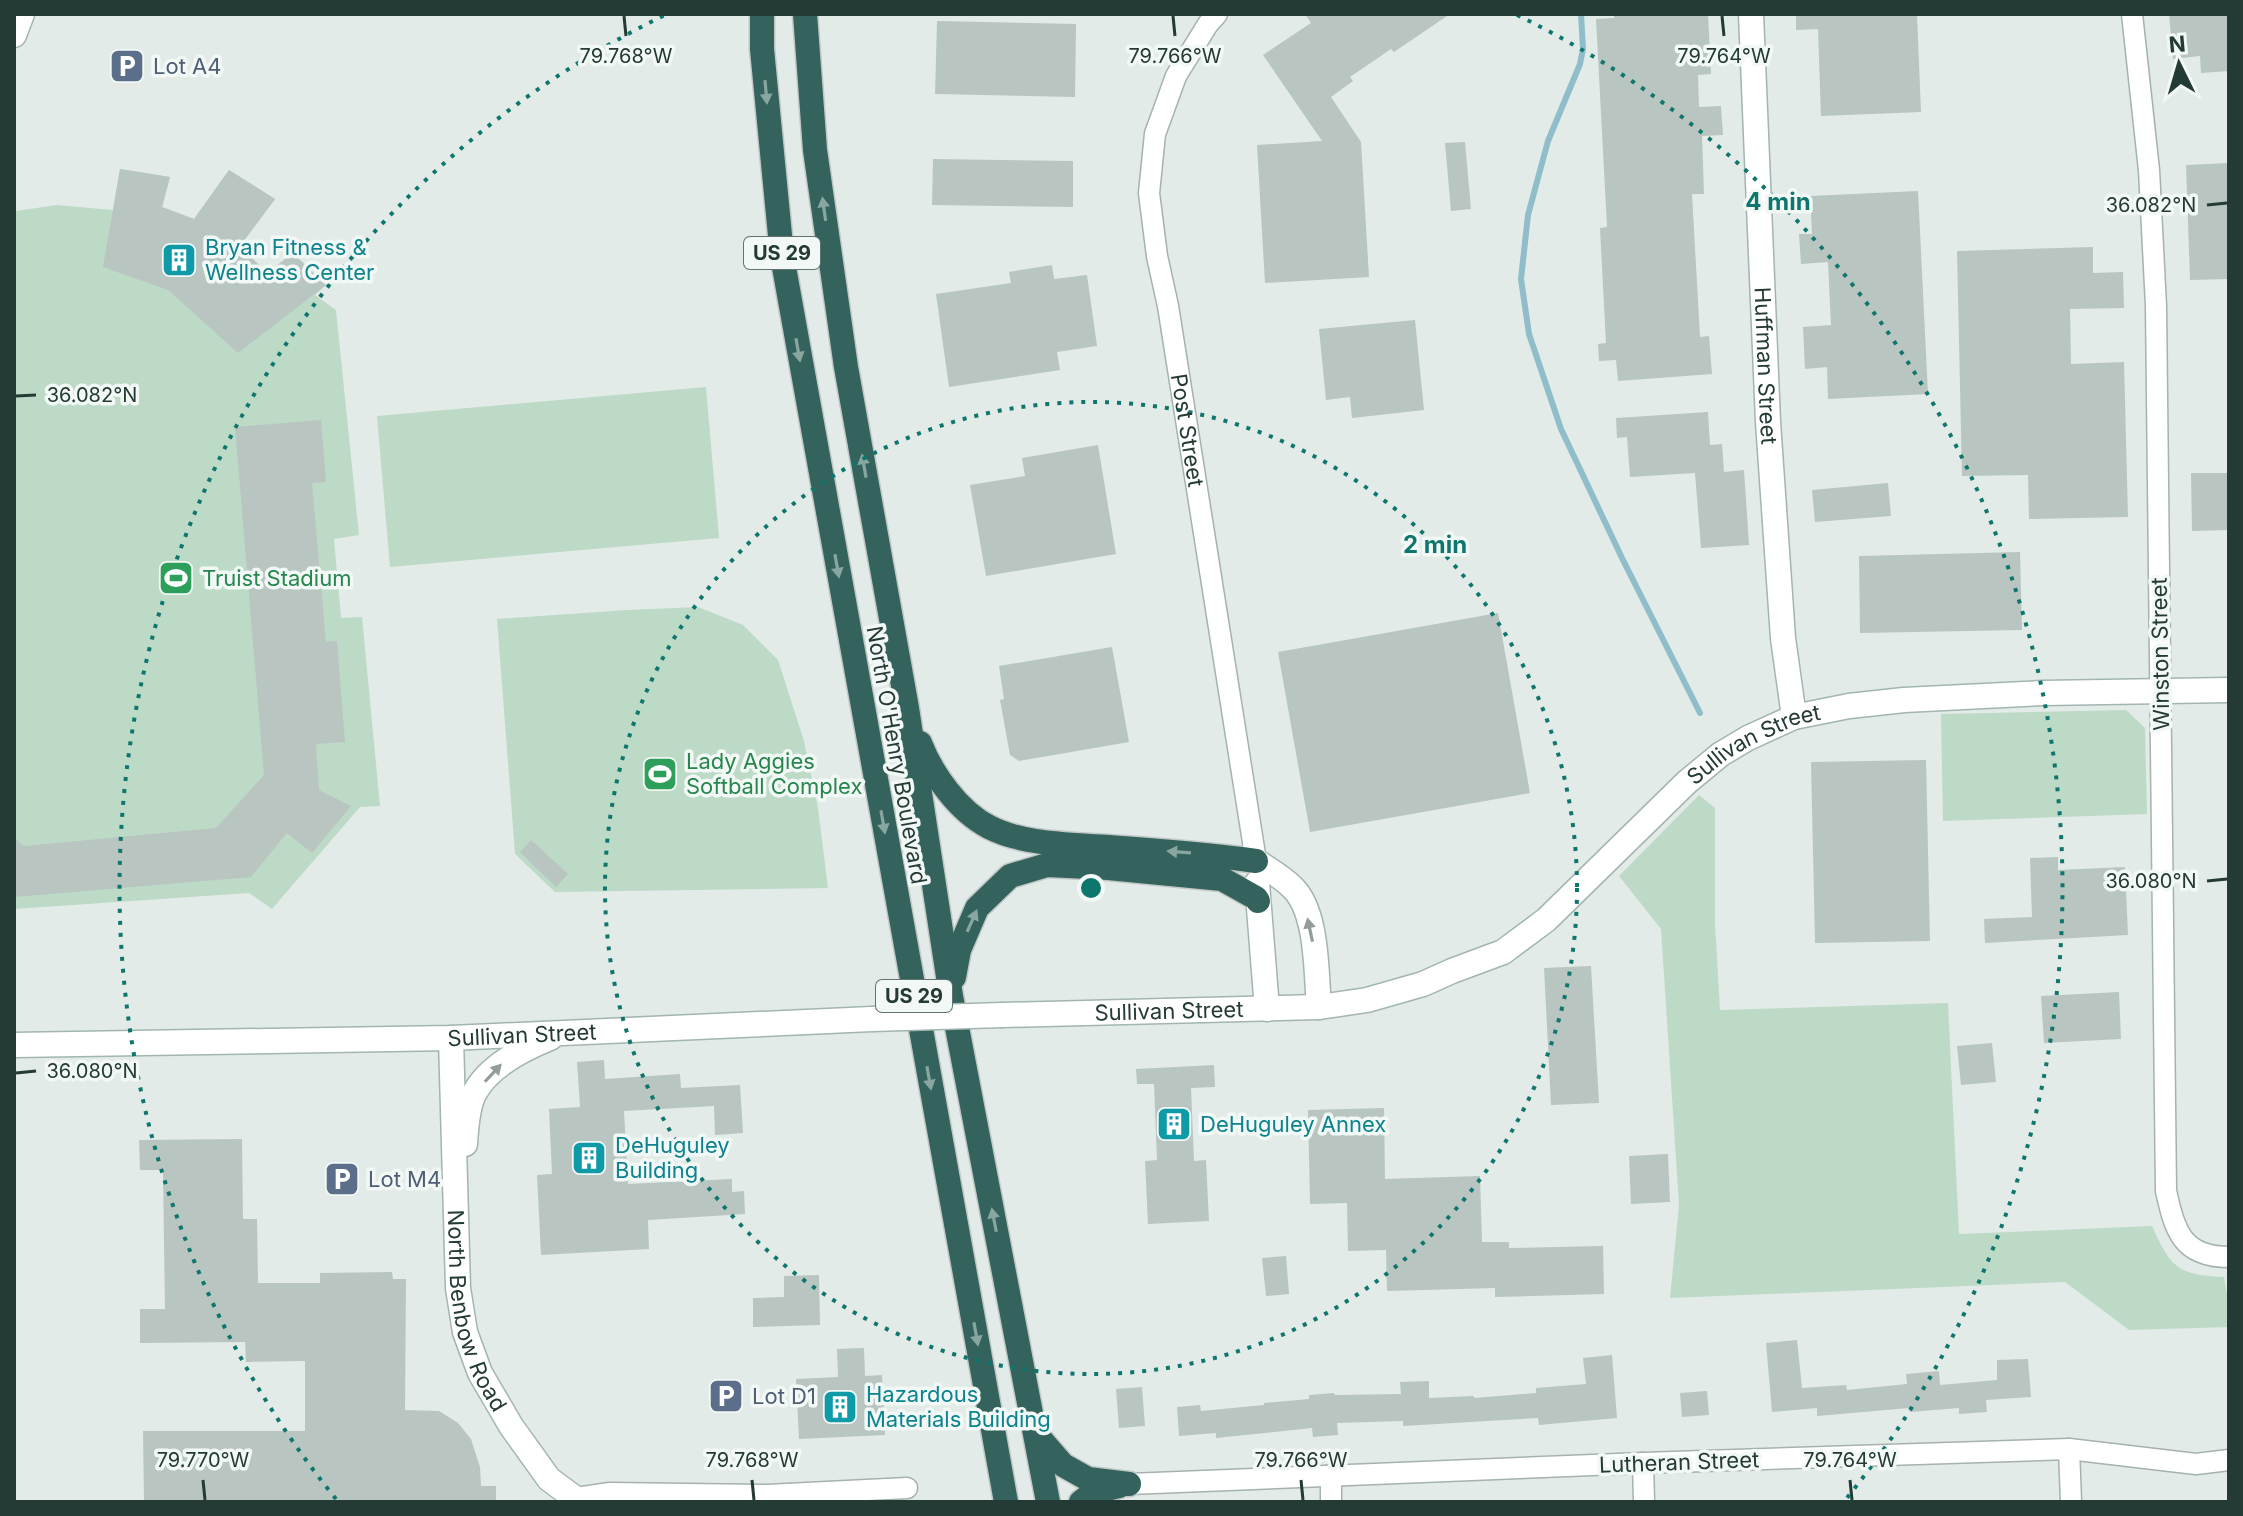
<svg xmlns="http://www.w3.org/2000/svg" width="2243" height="1516" font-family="Inter,sans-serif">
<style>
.green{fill:#bddac7}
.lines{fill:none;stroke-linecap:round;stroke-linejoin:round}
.stream{stroke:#90bdca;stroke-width:6}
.building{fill:#b8c5c1}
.street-casing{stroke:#a5b2ae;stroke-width:23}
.secondary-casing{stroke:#a2b5b0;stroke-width:27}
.highway-casing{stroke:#c2c8c6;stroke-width:27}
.street{stroke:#fff;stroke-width:20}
.secondary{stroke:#fff;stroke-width:24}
.highway{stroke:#33635c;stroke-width:24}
.secondary-bridge-casing{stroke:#a2b5b0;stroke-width:27;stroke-linecap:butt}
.secondary-bridge{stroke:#fff;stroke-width:24}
.oneway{fill:#89a6a1}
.oneway2{fill:#929c9a}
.ticks{fill:none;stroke:#243a35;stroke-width:3}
.ring{fill:none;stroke:#0f766e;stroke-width:4;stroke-dasharray:4 8}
.labels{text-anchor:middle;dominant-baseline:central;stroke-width:7;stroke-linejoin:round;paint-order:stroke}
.shield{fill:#f2f8f5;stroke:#62736f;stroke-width:2}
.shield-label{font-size:20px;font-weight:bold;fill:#243a35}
.service-label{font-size:22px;fill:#4e5e75;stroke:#f2f8f5;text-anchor:start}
.culture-label{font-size:22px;fill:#0d838f;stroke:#f2f8f5;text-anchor:start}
.street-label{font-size:22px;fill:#243a35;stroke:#f2f8f5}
.leisure-label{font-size:22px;fill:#27864d;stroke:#f2f8f5;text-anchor:start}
.ticks-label{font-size:20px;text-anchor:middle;fill:#243a35;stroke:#f2f8f5;stroke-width:7;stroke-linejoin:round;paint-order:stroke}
.centre{fill:#0f766e;stroke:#f2f8f5;stroke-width:4}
.ring-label{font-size:24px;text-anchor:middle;font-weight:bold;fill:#0f766e;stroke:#f2f8f5;stroke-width:7;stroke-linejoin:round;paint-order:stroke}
</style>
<rect width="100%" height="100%" fill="#e2ebe7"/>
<g class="green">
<polygon points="120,169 170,177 162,207 194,219 229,170 275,199 240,246 267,273 293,253 326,285 315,295 336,310 359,535 334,539 341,618 362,617 380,806 360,807 272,909 249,893 14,909 14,214 16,211 57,205 113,210"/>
<polygon points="706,387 719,538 390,567 377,416"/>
<polygon points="698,607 743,625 778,660 804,741 818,808 828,888 555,892 515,854 497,619 627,610"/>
<polygon points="2126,710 2145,728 2147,814 1943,821 1941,714"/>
<path d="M1699,795L1715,808V924L1720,1010L1948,1003L1959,1234L2152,1226C2171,1268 2178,1275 2224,1277L2229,1305V1327L2129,1330L2065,1282L1670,1298L1679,1205L1661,929L1619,876Z"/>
</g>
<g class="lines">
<polyline class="stream" points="1581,14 1583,49 1580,64 1548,141 1528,215 1521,279 1529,334 1561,429 1622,558 1700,713"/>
</g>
<g class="building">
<polygon points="1305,14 1450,14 1394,52 1391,49 1350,77 1353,81 1331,97 1361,142 1369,277 1265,283 1257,145 1322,141 1263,55 1311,23"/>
<polygon points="1614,14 1708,14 1711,74 1698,75 1699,107 1721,106 1723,135 1702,136 1704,194 1692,194 1700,337 1709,336 1712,374 1618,381 1616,360 1599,361 1598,344 1606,343 1600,228 1607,227 1596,19 1614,18"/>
<polygon points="1796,14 1917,14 1921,112 1821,116 1818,29 1796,30"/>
<polygon points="2169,14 2229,14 2229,71 2201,73 2200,56 2173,59"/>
<polygon points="937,21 1076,24 1075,97 935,94"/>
<polygon points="1465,142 1471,209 1451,211 1445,143"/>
<polygon points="933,159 1073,161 1073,207 932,205"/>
<polygon points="2229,163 2229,279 2190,280 2186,165"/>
<polygon points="120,169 170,177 162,207 194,219 229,170 275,199 240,246 267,273 293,253 326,285 238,353 168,290 103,267"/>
<polygon points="1918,191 1928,394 1828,399 1827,367 1805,369 1803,327 1831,325 1828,262 1801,264 1799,234 1812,234 1810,196"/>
<polygon points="2093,247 2093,273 2123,272 2124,308 2070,309 2071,364 2124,362 2128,517 2029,519 2028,475 1962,476 1957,251"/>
<polygon points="1052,265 1054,279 1087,275 1097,346 1057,352 1060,370 949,387 936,294 1011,283 1009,272"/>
<polygon points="1415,320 1424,410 1352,418 1350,397 1326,400 1319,329"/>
<polygon points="1708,412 1710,445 1722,444 1724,472 1744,470 1749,545 1701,548 1695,473 1630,477 1627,437 1617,438 1616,418"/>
<polygon points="321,420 326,482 312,483 326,642 337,641 345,742 316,744 319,790 351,806 312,853 287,833 251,877 14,897 14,837 24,846 216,828 264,775 235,427"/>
<polygon points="1098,445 1116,554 986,576 970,485 1025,476 1022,458"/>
<polygon points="2191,473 2229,473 2229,530 2192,531"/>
<polygon points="1888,483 1891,516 1815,522 1812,490"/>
<polygon points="2020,552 2022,630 1860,633 1859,556"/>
<polygon points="1498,613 1530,793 1310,832 1278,652"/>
<polygon points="1112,647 1129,742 1019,761 1010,755 1000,700 1004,699 999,666"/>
<polygon points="1926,760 1930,941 1815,943 1811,762"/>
<polygon points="531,840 568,874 556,887 520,852"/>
<polygon points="2058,857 2058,870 2125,867 2128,935 1985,943 1984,919 2032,917 2030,858"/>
<polygon points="1591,966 1599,1103 1551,1105 1544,968"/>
<polygon points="2119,992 2121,1039 2044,1043 2041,996"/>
<polygon points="1992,1043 1996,1082 1961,1085 1957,1046"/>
<polygon points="604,1060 605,1079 680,1074 681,1088 740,1085 743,1133 715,1135 714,1106 624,1111 628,1184 732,1179 732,1192 744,1191 745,1214 648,1220 649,1249 541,1255 537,1175 552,1174 549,1109 580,1107 577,1062"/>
<polygon points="1214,1065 1215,1087 1191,1088 1194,1161 1206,1160 1209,1221 1148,1224 1145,1161 1157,1160 1154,1084 1137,1084 1136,1069"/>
<polygon points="1384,1108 1385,1179 1480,1176 1482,1242 1509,1242 1509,1248 1603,1246 1604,1294 1495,1297 1495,1288 1387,1291 1386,1250 1348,1251 1347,1203 1310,1204 1308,1110"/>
<polygon points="242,1139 243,1219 257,1219 258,1283 320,1283 320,1273 392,1272 393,1279 406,1279 405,1410 439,1411 458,1423 471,1439 480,1467 481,1486 496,1486 496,1502 144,1502 143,1431 305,1431 305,1361 246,1362 245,1342 140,1343 140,1309 165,1309 163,1170 140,1170 139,1140"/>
<polygon points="1668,1154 1670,1202 1631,1204 1629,1156"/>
<polygon points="1286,1256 1289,1294 1266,1296 1262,1258"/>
<polygon points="819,1275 820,1325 753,1327 753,1298 784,1297 784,1276"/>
<polygon points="1797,1340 1802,1388 1846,1385 1847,1390 1907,1384 1906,1374 1939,1371 1940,1385 1997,1380 1997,1360 2028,1359 2031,1397 1986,1400 1987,1412 1959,1414 1959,1408 1910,1412 1909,1408 1817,1416 1817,1408 1772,1412 1766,1343"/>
<polygon points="864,1348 865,1376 882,1375 885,1435 799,1439 796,1379 838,1377 837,1349"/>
<polygon points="1612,1355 1617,1418 1539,1425 1538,1418 1403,1426 1403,1421 1337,1423 1338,1435 1313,1437 1312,1428 1216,1438 1216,1433 1179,1436 1177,1407 1200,1405 1201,1411 1264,1405 1264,1403 1309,1399 1309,1395 1334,1393 1335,1395 1401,1394 1400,1382 1429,1381 1429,1398 1474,1396 1474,1398 1536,1393 1536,1388 1586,1384 1583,1358"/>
<polygon points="1142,1387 1145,1426 1119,1428 1116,1389"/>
<polygon points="1707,1391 1709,1415 1682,1417 1680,1393"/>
</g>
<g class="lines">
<g class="street-casing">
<g id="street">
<path id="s1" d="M1217,14L1208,24L1176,76L1155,134L1149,193L1157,256L1168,306L1256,861"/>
<path d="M2132,14L2149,170L2156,306L2166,1191C2175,1231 2182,1257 2229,1257"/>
<polyline points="2069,1449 2071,1502"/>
<polyline points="1643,1463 1644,1502"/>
<polyline points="1331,1475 1331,1502"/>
<polyline points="1129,1484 1643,1463 2069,1449 2196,1464 2229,1460"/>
<polyline points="576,1498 610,1493 767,1495 907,1488"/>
</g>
</g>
<g class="secondary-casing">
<g id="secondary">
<path id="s2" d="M1751,14L1768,422L1783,638L1794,717"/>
<polyline points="14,35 22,14"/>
<path d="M1256,861C1268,869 1282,877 1292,887C1318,911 1316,973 1319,1007"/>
<polyline points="1257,883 1267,1009"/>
<path id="s3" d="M1003,1015L1319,1007L1367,1000L1423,984L1452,971L1503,952L1546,920L1687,782L1721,754L1748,738L1794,717L1849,706L1904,700L2043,693L2229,690"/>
<path id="s4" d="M451,1038L458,1288L465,1332L480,1373L511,1426L549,1479L580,1502"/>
<path id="s5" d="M14,1045L451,1038L872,1019"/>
<path d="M465,1144C466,1129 467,1108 474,1094C488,1066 523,1049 550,1038"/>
</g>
</g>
<g class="highway-casing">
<g id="highway">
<polyline points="762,14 762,49 782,256 1006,1502"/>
<polyline points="805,14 815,150 846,367 907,708 951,996 1048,1502"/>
<path d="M920,743C932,774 958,811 989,827C1024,845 1070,844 1109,847C1158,851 1207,854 1256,861"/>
<polyline points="954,977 959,950 977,908 1010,876 1047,865 1108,868 1222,879 1256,898 1258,901"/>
<polyline points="1037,1435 1063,1465 1088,1479 1129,1484"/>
<polyline points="1081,1502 1094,1492 1119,1486"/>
</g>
</g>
<use href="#street" class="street"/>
<use href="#secondary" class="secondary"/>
<use href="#highway" class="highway"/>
<g class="secondary-bridge-casing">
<polyline id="secondary-bridge" points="872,1019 1003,1015"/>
</g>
<use href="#secondary-bridge" class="secondary-bridge"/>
</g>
<defs><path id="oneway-solid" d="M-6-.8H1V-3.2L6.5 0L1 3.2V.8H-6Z" transform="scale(2)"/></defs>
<g class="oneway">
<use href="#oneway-solid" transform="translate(766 92) rotate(85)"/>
<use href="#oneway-solid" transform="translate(824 209) rotate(-98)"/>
<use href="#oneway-solid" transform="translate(798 350) rotate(80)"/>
<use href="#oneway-solid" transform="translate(864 466) rotate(-100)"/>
<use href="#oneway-solid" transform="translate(837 566) rotate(80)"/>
<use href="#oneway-solid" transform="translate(883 822) rotate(80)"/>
<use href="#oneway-solid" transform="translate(1179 852) rotate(-176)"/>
<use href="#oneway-solid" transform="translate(972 921) rotate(-66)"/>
<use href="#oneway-solid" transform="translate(929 1078) rotate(80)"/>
<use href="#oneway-solid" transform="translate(994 1220) rotate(-101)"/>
<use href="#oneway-solid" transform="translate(976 1334) rotate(80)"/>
</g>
<g class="oneway2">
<use href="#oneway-solid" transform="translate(1310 930) rotate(-102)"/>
<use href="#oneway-solid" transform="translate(493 1073) rotate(-47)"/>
</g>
<path class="ticks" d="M624,16L626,36M1173,16L1175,36M1722,16L1724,36M2207,205L2227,203M16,396L36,395M2207,881L2227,879M16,1073L36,1071M203,1480L205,1500M752,1480L754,1500M1301,1480L1303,1500M1850,1480L1852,1500"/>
<g class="ring">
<circle cx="1091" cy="888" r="486"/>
<path d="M336 1499A971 971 0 0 1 665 15M1517 15A971 971 0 0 1 1846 1499"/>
</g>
<defs>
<g id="parking-square" transform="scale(1.8)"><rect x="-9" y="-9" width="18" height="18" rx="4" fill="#5c6f8a" stroke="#f2f8f5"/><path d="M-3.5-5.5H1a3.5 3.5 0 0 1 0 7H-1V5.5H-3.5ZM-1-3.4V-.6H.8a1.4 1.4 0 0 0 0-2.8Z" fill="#fff"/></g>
<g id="building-square" transform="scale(1.8)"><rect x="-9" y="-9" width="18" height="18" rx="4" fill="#0f9aa8" stroke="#f2f8f5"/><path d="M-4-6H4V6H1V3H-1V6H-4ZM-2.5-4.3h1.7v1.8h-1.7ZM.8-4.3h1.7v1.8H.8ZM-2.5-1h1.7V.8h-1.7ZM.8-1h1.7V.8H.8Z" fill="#fff"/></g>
<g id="stadium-square" transform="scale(1.8)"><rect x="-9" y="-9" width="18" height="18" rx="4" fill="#2e9e5b" stroke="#f2f8f5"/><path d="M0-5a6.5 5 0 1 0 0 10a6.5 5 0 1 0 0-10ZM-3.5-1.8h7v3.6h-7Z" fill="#fff"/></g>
</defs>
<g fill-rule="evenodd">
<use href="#parking-square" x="127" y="66"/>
<use href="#building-square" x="179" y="260"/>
<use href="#stadium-square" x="176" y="578"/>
<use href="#stadium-square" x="660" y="774"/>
<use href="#building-square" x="1174" y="1124"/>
<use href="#building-square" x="589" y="1158"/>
<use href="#parking-square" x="342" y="1179"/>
<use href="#parking-square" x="726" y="1396"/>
<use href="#building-square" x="840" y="1407"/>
</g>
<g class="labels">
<g class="shield">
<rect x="744" y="237" width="76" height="32" rx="6"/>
<rect x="876" y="980" width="76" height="32" rx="6"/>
</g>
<g class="shield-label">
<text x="782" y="253">US 29</text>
<text x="914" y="996">US 29</text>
</g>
<g class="service-label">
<text x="153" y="66">Lot A4</text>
<text x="368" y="1179">Lot M4</text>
<text x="752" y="1396">Lot D1</text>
</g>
<g class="culture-label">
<text x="205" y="247">Bryan Fitness &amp;<tspan x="205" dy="25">Wellness Center</tspan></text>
<text x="1200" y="1124">DeHuguley Annex</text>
<text x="615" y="1145">DeHuguley<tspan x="615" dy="25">Building</tspan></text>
<text x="866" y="1394">Hazardous<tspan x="866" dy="25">Materials Building</tspan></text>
</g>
<g class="street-label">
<text stroke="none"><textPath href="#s2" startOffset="352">Huffman Street</textPath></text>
<text stroke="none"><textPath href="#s1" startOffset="436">Post Street</textPath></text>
<text transform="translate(2160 654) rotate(-91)">Winston Street</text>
<text stroke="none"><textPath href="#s3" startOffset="838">Sullivan Street</textPath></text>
<text transform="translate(897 755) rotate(80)">North O'Henry Boulevard</text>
<text stroke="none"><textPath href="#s3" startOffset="166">Sullivan Street</textPath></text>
<text stroke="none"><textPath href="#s5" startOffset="508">Sullivan Street</textPath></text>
<text stroke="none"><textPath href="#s4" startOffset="276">North Benbow Road</textPath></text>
<text transform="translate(1679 1462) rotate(-2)">Lutheran Street</text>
</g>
<g class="leisure-label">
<text x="202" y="578">Truist Stadium</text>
<text x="686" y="761">Lady Aggies<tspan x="686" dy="25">Softball Complex</tspan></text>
</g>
</g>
<g class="ticks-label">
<text x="626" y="63">79.768°W</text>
<text x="1175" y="63">79.766°W</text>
<text x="1724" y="63">79.764°W</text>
<text x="2151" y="212">36.082°N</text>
<text x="92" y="402">36.082°N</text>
<text x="2151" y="888">36.080°N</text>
<text x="92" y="1078">36.080°N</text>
<text x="203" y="1467">79.770°W</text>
<text x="752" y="1467">79.768°W</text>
<text x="1301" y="1467">79.766°W</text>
<text x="1850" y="1467">79.764°W</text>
</g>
<circle cx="1091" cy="888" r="12" class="centre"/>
<g class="ring-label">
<text x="1778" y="210">4 min</text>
<text x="1435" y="553">2 min</text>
</g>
<rect width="2243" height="1516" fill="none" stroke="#243a35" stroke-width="32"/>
<g transform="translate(2179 64) rotate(355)" stroke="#f2f8f5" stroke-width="6" paint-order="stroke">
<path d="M0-6L14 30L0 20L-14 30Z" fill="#243a35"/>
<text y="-12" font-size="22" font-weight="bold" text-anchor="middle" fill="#243a35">N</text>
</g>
</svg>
